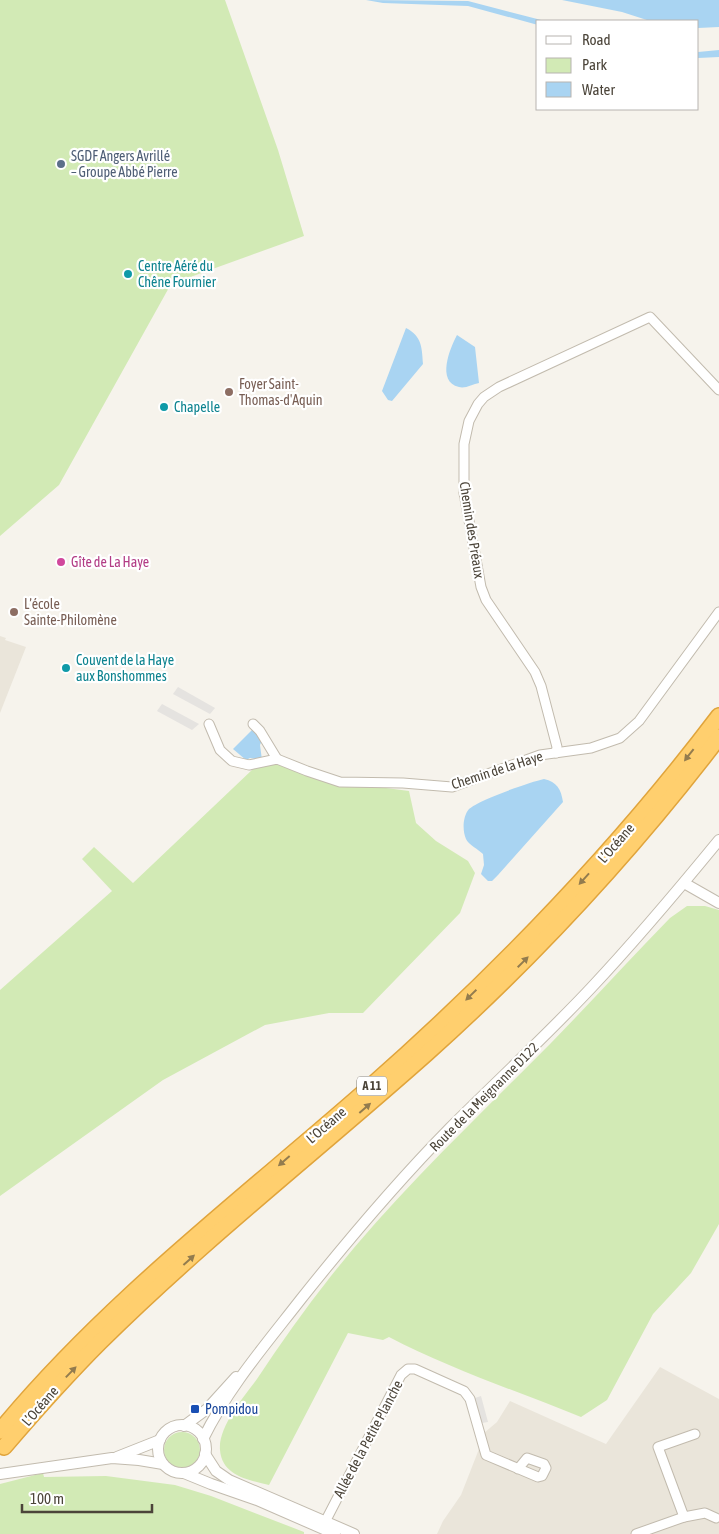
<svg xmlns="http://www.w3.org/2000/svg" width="719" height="1534" font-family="'Asap Condensed',sans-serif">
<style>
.residential{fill:#eae5da}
.green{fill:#d2eab5}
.parking{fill:#e5e3e0}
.water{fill:#a9d4f2}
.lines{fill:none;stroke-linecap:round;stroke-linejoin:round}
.minor-casing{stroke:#c2bbae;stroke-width:11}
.tertiary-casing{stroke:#c2bbae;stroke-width:12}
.motorway-casing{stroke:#e0a43c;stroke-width:18}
.minor{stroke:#fff;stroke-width:9}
.tertiary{stroke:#fff;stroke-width:10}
.motorway{stroke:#ffcf6e;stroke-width:15}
.oneway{fill:#937c4e}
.service-dot{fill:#5c6f8a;stroke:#fff;stroke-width:2}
.culture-dot{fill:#0f9aa8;stroke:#fff;stroke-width:2}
.education-dot{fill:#8d6e63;stroke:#fff;stroke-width:2}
.hotel-dot{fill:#d1479c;stroke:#fff;stroke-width:2}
.transit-dot{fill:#1a4fb4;stroke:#fff;stroke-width:2}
.labels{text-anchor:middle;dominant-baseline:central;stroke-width:4.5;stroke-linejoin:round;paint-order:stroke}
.shield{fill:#fff;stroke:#817c74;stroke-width:1}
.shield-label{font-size:12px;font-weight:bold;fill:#4b4439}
.service-label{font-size:14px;fill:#4e5e75;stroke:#fff;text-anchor:start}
.culture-label{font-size:14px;fill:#0d838f;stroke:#fff;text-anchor:start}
.education-label{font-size:14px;fill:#785e54;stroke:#fff;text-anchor:start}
.street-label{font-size:14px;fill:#4b4439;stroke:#fff}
.hotel-label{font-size:14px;fill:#b23c85;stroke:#fff;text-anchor:start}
.transit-label{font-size:14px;fill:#164399;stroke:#fff;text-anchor:start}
</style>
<rect width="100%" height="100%" fill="#f6f3ec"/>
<g class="residential">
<polygon points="0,636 6,638 5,640 26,647 0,713"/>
<polygon points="660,1367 719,1399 719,1534 437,1534 443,1521 461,1495 479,1449 484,1433 497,1422 510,1401 606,1444"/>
</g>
<g class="green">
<polygon points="0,0 225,0 278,150 304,236 171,284 59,485 0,536"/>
<polygon points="277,759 340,782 409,791 416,823 436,841 468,861 475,873 460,913 363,1013 329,1013 265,1025 163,1080 0,1196 0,990 112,891 82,859 94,847 133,883 253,769"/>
<path d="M687,906H705L719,910V1224L691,1273L653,1314L607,1400L581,1417C517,1391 450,1369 389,1337L383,1340L348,1333L269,1485C249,1480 222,1476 220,1450C218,1427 244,1397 257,1379C280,1344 305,1309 331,1276C397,1193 476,1119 551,1043C591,1002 630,959 670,918Z"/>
<circle cx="182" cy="1450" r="18"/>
<polygon points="43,1473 44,1477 106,1476 175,1485 211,1496 304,1532 304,1534 0,1534 0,1484"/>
</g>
<g class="parking">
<polygon points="178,687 215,708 210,714 173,694"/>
<polygon points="162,704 199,724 192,730 157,711"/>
<polygon points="481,1396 488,1422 482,1423 475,1398"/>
</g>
<g class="water">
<polygon points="366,0 468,1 545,21 538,21 538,25 468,6 383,3"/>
<polygon points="562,0 719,0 719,27 698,28 698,21 650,21 622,12"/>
<polygon points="719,50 719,57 698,58 698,52"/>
<path d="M406,328C422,336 422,348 423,364L392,401L388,400L382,391Z"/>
<path d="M457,335L475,347L479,383C473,384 465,389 459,387C436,382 450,348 457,335Z"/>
<polygon points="252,730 259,733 262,740 260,745 262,760 250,758 246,760 233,749"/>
<path d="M544,779C557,782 561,789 563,802L498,875L492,881H488L481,874L484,865L483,854C479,850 468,844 466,839C462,830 463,816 469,809C479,800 530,782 544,779Z"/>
</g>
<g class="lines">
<g class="minor-casing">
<g id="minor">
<polyline points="209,724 220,750 232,761 249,765 277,759 307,771 340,782 403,783 452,787 540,755 591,748 620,738 639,721 719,612"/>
<polyline points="253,724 260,731 277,759"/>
<polyline points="556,753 557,747 541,686 535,672 486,600 481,587 464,493 464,444 469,421 478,404 484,397 499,387 650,317 719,390"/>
<polyline points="695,1434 658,1447 684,1517 705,1513 716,1518"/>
<polyline points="325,1522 401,1375 408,1369 415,1369 464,1391 470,1399 486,1455 538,1477 542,1476 546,1468 544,1464 527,1458 518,1469"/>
<polyline points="636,1534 684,1517"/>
</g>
</g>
<g class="tertiary-casing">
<g id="tertiary">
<polyline points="684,883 719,903"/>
<circle cx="182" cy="1449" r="24"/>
<polyline points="184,1426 207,1409 236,1377"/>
<path d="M203,1439C228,1388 266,1344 301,1299C348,1240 397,1182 450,1128C497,1081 546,1036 591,988C636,940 678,890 719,840"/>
<polyline points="205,1454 216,1471 229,1480 354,1534"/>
<polyline points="117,1457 160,1440"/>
<polyline points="184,1473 211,1484 257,1500 335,1534"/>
<polyline points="0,1474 112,1458 139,1460 163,1464"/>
</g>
</g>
<g class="motorway-casing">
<g id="motorway">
<path d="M0,1431C107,1301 244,1198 370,1087C498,974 616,852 719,716"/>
<path d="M4,1447C35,1411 66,1376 100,1342C203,1240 318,1150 427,1053C533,958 632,851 719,737"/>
</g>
</g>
<use href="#minor" class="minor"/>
<use href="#tertiary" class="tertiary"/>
<use href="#motorway" class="motorway"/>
</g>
<defs><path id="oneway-solid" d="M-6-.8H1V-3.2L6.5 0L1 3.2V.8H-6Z" transform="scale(1.25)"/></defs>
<g class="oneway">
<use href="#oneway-solid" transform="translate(689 755) rotate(128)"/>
<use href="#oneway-solid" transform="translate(584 879) rotate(132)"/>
<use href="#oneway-solid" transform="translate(523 962) rotate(-45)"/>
<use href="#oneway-solid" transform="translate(471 995) rotate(136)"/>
<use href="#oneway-solid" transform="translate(365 1108) rotate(-41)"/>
<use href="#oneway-solid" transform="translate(284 1161) rotate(139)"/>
<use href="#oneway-solid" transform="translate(189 1260) rotate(-42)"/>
<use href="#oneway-solid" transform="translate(71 1372) rotate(-46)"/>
</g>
<circle class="service-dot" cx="61" cy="164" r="5"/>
<g class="culture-dot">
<circle cx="128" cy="274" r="5"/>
<circle cx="164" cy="407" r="5"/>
<circle cx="66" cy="668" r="5"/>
</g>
<g class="education-dot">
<circle cx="229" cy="392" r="5"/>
<circle cx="14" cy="612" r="5"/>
</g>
<circle class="hotel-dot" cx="61" cy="562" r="5"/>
<rect class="transit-dot" x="190" y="1404" width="10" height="10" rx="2.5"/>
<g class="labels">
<rect class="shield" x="357" y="1076.5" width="30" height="19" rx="4"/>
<g class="shield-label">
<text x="372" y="1086">A 11</text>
</g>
<g class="service-label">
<text x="71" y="156">SGDF Angers Avrillé<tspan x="71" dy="16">– Groupe Abbé Pierre</tspan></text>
</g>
<g class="culture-label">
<text x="138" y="266">Centre Aéré du<tspan x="138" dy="16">Chêne Fournier</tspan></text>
<text x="174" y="407">Chapelle</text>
<text x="76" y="660">Couvent de la Haye<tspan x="76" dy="16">aux Bonshommes</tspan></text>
</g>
<g class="education-label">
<text x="239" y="384">Foyer Saint-<tspan x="239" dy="16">Thomas-d'Aquin</tspan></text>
<text x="24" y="604">L’école<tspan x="24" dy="16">Sainte-Philomène</tspan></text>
</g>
<g class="street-label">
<text transform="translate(472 530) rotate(81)">Chemin des Préaux</text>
<text transform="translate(497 770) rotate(-18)">Chemin de la Haye</text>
<text transform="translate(616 843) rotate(-49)">L’Océane</text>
<text transform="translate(484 1097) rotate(-45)">Route de la Meignanne D122</text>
<text transform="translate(326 1125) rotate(-41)">L’Océane</text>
<text transform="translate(40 1406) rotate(-49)">L’Océane</text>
<text transform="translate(368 1439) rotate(-62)">Allée de la Petite Planche</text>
</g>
<g class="hotel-label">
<text x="71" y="562">Gîte de La Haye</text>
</g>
<g class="transit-label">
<text x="205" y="1409">Pompidou</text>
</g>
</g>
<rect x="536" y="20" width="162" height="90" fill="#ffffff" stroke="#b7b4b0"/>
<rect x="546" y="36" width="25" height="8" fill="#ffffff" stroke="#b7b4b0"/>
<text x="582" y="45" font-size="15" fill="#4b4439">Road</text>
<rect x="546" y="58" width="25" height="15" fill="#d2eab5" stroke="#b7b4b0"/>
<text x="582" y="70" font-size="15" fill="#4b4439">Park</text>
<rect x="546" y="82" width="25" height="15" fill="#a9d4f2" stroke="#b7b4b0"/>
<text x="582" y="95" font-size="15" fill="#4b4439">Water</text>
<path d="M22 1504v8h130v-8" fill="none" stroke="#4b4439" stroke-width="2.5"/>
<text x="30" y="1504" font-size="15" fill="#4b4439" stroke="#ffffff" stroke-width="4" paint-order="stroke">100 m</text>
</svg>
